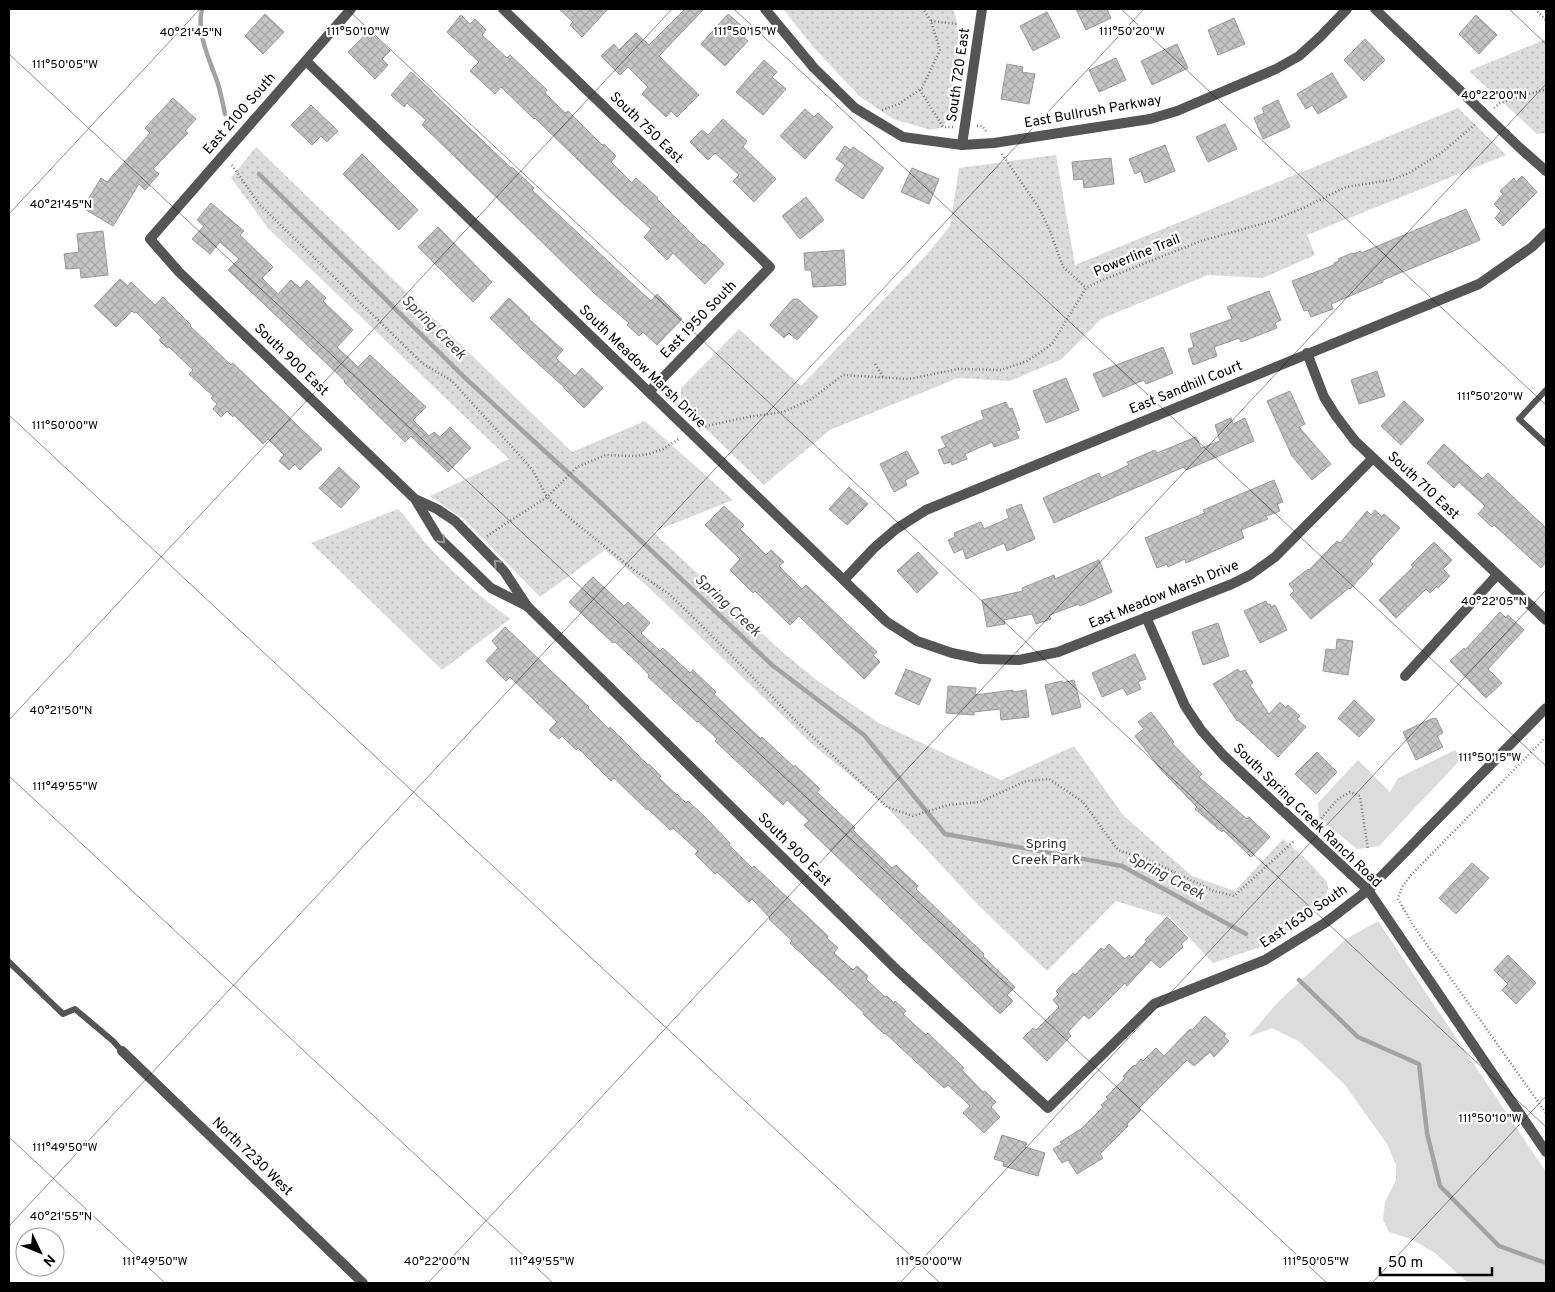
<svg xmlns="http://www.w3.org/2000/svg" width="1555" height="1292" font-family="Overpass,sans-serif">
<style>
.grass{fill:#dcdcdc}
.park{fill:url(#park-dots)}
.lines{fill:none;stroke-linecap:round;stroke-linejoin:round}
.stream{stroke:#a3a3a3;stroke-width:4.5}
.building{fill:url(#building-cross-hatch);stroke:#999}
.path{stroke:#777;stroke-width:2.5;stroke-dasharray:1 2.5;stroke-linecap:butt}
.service{stroke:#555;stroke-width:6}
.minor{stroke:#555;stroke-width:10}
.tertiary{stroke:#555;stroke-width:10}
.oneway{stroke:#999}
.ticks{fill:none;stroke:#000;stroke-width:1;stroke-opacity:0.45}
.labels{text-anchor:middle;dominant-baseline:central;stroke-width:4.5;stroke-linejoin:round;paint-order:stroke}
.street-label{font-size:14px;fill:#000;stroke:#fff}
.park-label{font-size:14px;fill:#333;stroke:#fff}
.water-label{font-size:15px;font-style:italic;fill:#444;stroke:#fff}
.ticks-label{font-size:12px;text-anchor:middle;fill:#000;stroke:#fff;stroke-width:4.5;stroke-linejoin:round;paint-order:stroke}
</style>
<defs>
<pattern id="park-dots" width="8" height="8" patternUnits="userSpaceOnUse" patternTransform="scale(1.25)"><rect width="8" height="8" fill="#dcdcdc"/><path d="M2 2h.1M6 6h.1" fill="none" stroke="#bbb" stroke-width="1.8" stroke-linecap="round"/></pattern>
<pattern id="building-cross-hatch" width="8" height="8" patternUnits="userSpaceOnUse" patternTransform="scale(1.25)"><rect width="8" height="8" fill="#c4c4c4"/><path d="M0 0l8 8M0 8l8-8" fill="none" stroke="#a7a7a7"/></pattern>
</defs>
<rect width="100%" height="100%" fill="#fff"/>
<g class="grass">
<polygon points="1455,750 1462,758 1379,846 1357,849 1319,818 1318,803 1358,760 1390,792 1398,778"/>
<polygon points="1378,921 1546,1172 1546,1283 1468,1283 1435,1253 1411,1239 1389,1232 1383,1220 1385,1202 1396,1180 1396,1165 1387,1144 1345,1085 1300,1042 1272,1028 1248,1037 1278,1002 1346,939"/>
</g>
<g class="park">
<path d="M783,9H953C965,34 952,91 948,119L943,127L931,130L893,119L859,96L814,48Z"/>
<polygon points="1546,39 1546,133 1537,134 1469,71"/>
<polygon points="1458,108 1506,155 1307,235 1315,255 1263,278 1208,275 1101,319 1062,359 1010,381 958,378 830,430 764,485 681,405 681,388 739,329 801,386 928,253 950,226 959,168 1056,155 1075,265"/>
<polygon points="256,147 572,452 645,421 733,500 653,532 781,651 818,681 879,723 1001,780 1074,746 1123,815 1192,876 1235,891 1283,839 1307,860 1327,882 1328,889 1325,898 1295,927 1263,946 1213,963 1169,916 1167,917 1116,901 1047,971 980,907 884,804 812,744 645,584 605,550 540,597 465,520 430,496 509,459 268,228 231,178"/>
<path d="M398,509C409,520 417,533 427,545C452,572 480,597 510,619L442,670L311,543Z"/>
</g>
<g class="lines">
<g class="stream">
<path d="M202,9C196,34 210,60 218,84C221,94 223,104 225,114"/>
<polyline points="259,174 463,376 600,502 772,665 864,735 945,834 1122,866 1246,934"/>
<polyline points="1299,980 1358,1037 1419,1064 1427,1133 1440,1186 1499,1246 1546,1263"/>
</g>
</g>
<g class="building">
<polygon points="559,9 608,9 582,37 570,25 573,22"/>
<polygon points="685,9 704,9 659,56 699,95 677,117 671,111 666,117 642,94 648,87 628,67 620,75 601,56 614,44 619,50 636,33 649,45"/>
<polygon points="1076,9 1107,9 1111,18 1086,30"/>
<polygon points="1047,12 1060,37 1033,51 1020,26"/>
<polygon points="265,14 284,32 263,54 245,36"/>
<polygon points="728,14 742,26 737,31 748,41 725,66 701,44"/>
<polygon points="461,15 470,24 475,19 486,30 482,35 507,58 510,55 547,90 545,93 565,113 568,111 602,145 604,144 616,156 611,162 632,183 636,178 658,198 657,199 703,245 704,244 724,264 705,284 673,253 667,260 644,237 651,229 618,199 535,118 534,119 501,87 495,94 470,71 479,62 447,32"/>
<polygon points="1476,15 1497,35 1479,54 1459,34"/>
<polygon points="1234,18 1245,44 1218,55 1208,30"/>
<polygon points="369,31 390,51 382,59 388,65 375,79 348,52"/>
<polygon points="1365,39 1385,60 1364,81 1344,60"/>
<polygon points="1177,44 1188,68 1152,85 1141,61"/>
<polygon points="1116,58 1126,80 1099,92 1089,70"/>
<polygon points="764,60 777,72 772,77 786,89 763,115 736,92"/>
<polygon points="1007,64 1023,67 1022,72 1035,74 1029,104 1001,99"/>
<polygon points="411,72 432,91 432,92 511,168 512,167 534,188 532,190 609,262 651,301 657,294 682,319 657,345 643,332 639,336 627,325 629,323 594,293 456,158 422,125 426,120 407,103 404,107 391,95"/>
<polygon points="1332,73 1347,97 1318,114 1312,105 1306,109 1297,94"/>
<polygon points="173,98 196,119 185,131 188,133 153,169 159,174 145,190 139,184 113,226 83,208 101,178 107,182 150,133 145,128"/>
<polygon points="1278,100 1290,127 1263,139 1254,118 1264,113 1262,108"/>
<polygon points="311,105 338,131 327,142 321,136 312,145 291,125"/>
<polygon points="805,109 814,117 818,113 833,127 805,159 780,136"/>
<polygon points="723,119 747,141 743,147 776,179 754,202 733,181 739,175 715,153 708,160 690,142 702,130 708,135"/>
<polygon points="1225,124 1237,149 1208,162 1196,137"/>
<polygon points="1165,145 1175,171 1145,183 1141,171 1135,174 1129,159"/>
<polygon points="845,146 851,150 853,147 884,168 863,199 835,180 845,165 836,159"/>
<polygon points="362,154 418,210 399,230 343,174"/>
<polygon points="1111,158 1114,184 1084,188 1083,179 1074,180 1072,162"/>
<polygon points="912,168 939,179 929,204 901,192"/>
<polygon points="1522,176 1537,192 1503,226 1495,218 1501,211 1494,204 1503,194 1500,191 1514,178 1516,182"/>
<polygon points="806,197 824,220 800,239 782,216"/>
<polygon points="211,203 244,231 240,235 273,267 262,278 278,294 291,280 300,288 307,280 326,298 323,301 353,330 337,347 358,367 370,355 426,407 413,420 429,436 434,432 440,437 450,427 471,448 448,472 411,436 405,442 344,382 345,381 228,270 239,259 220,242 210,254 192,239 204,226 197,220"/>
<polygon points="1466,209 1480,240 1383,280 1383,282 1331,304 1333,309 1311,317 1308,310 1304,311 1292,281 1334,265 1334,263 1339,261 1338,259 1352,253 1353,254 1361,251 1361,253"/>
<polygon points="438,227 492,282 473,302 418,247"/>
<polygon points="103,231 108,275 81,278 80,268 66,269 64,254 79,252 77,234"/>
<polygon points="844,250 846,285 813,287 811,270 805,270 804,253"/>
<polygon points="120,279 128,286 131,282 155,305 163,297 191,325 190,326 231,365 233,363 322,449 300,470 295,464 289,470 279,461 284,455 268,439 263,444 234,415 233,417 227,411 221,417 213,409 217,404 211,398 213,396 189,374 193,370 169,347 167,348 159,340 162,338 136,312 134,313 132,311 116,327 94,306"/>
<polygon points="1269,291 1281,320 1275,323 1277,328 1241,342 1239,338 1214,347 1217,356 1193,365 1188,349 1194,347 1190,334 1232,319 1227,307"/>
<polygon points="509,298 530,318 529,319 563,350 556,358 575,376 582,368 603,388 584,408 564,388 564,387 523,350 490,318"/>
<polygon points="793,299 798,299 818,317 797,340 789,333 784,338 770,325"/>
<polygon points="1163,347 1173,373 1146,384 1144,380 1103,397 1093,374"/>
<polygon points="1377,371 1385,396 1359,404 1351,380"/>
<polygon points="1066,378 1079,410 1046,423 1033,391"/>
<polygon points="1290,391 1305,424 1299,427 1331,464 1312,480 1292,456 1267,401"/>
<polygon points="1404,401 1424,420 1401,445 1381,426"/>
<polygon points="1006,402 1009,409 1012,408 1020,430 1016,431 1019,438 994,447 992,442 965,454 967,459 952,465 951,462 944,464 938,450 946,447 941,437 984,419 981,411"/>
<polygon points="1231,418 1233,424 1245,418 1254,441 1186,470 1184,467 1054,523 1043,498 1099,473 1101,478 1129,465 1127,462 1155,450 1157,453 1196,437 1201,448 1220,441 1215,425"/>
<polygon points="1444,444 1482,479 1488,473 1546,528 1546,562 1541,568 1494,525 1492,527 1478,514 1485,506 1459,482 1454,488 1427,463"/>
<polygon points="907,451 919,473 905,480 907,485 894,492 880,464"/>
<polygon points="339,467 360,487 341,508 319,488"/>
<polygon points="1274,480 1283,502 1277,504 1280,511 1266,516 1268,519 1241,530 1244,538 1186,563 1185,559 1168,567 1167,564 1157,568 1145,538 1205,513 1203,510"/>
<polygon points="849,487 868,504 847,525 829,509"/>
<polygon points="1021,504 1035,539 1007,551 1004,543 966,559 963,549 954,553 948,540 955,537 954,533 981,522 984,529 1009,518 1006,510"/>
<polygon points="724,506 744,525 740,529 766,555 771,550 784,562 779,566 802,589 806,585 877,652 873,655 880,662 864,679 799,616 790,625 755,591 753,593 730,570 740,559 705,525"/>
<polygon points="1375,510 1382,517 1384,514 1400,528 1370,561 1373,564 1350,589 1349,588 1311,619 1290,595 1294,591 1289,584 1308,569 1309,570 1337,541 1340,543 1367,511 1371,515"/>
<polygon points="1434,542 1452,560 1443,569 1450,576 1438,588 1436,587 1430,593 1426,589 1396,618 1379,600 1413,567 1411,565"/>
<polygon points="918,552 938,573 917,593 897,571"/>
<polygon points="1099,560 1112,592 1080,606 1079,604 1049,615 1051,619 1036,624 1032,614 1004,620 1005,624 987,627 982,600 1023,591 1022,588 1054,575 1055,579"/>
<polygon points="593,577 624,606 628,602 650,623 641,633 660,651 663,648 690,673 693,670 716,692 714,694 761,739 762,737 794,767 795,765 820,789 817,792 855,828 853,830 892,868 896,865 918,886 916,889 984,954 983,956 1015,987 1007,995 1013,1001 1000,1014 804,825 809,821 787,800 783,805 715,741 717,739 698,721 697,722 648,677 649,675 640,665 615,642 613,643 569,602"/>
<polygon points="1266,601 1268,605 1270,604 1271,607 1275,605 1287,630 1260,643 1244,611"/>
<polygon points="1500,612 1506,618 1508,615 1524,630 1488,669 1502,683 1486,698 1450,661 1464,648 1465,650"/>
<polygon points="1218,623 1229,656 1203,665 1192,632"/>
<polygon points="505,627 589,707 588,708 609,729 610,727 648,765 649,764 661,776 659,778 677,795 677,794 686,803 688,801 706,818 730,843 729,845 752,868 754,866 828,936 827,938 838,948 834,953 853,970 857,966 868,976 866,979 885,997 887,996 894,1003 895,1001 906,1011 903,1014 926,1035 928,1033 964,1068 962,1070 983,1092 985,1091 996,1102 991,1107 1000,1117 984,1133 963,1113 970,1106 948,1085 944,1088 885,1033 884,1034 863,1014 864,1013 790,943 792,941 769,919 770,918 752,899 749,902 717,872 715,874 695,854 698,851 673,828 670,830 648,809 647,810 614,778 611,781 578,748 576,750 562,736 559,739 549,730 557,722 510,677 506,681 486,661 498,648 492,641"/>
<polygon points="1337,639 1353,641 1348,675 1323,671 1326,649 1336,650"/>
<polygon points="1135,654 1146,679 1138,682 1141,689 1127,695 1123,688 1102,697 1092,673"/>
<polygon points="906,669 931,679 919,705 895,694"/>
<polygon points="1238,669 1240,672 1245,670 1253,683 1250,685 1269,714 1280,702 1286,708 1288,705 1300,716 1297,719 1306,727 1278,757 1238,720 1237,721 1213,684"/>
<polygon points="1074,680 1081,707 1052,715 1045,685 1062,681 1062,683"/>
<polygon points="948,686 976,688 975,695 1013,690 1013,692 1026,690 1029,717 1001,720 1000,709 974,712 974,715 946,713"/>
<polygon points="1354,700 1375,720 1359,737 1338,718"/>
<polygon points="1151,712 1174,742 1172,743 1202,774 1199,777 1247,819 1249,817 1270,837 1251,857 1223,830 1222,832 1195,809 1197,807 1162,771 1135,736 1144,729 1138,722"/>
<polygon points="1436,718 1443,733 1437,736 1443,747 1416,760 1403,732 1431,719"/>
<polygon points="1317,752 1337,772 1316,794 1295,774"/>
<polygon points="1472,863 1489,878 1456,914 1439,898"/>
<polygon points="1167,917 1188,938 1181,944 1183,947 1160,968 1151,960 1127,986 1125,983 1089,1019 1084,1015 1068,1032 1071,1036 1047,1061 1023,1038 1033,1028 1036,1030 1059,1007 1053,1000 1059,994 1056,991 1073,973 1075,975 1101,948 1104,950 1109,944 1125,959 1129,955 1131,958 1147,941 1145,940"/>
<polygon points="1508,955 1536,983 1516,1004 1502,990 1508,984 1494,970"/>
<polygon points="1205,1016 1226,1034 1224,1036 1229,1041 1214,1057 1210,1052 1194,1066 1187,1060 1139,1108 1141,1110 1127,1124 1128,1126 1100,1154 1103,1158 1077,1174 1068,1160 1062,1163 1053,1149 1062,1144 1060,1142 1081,1129 1103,1107 1101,1105 1108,1099 1106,1097 1125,1078 1123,1076 1134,1065 1135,1066 1141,1059 1143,1061 1156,1048 1164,1056 1190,1029 1192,1030"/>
<polygon points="1002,1135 1027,1143 1025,1147 1045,1153 1038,1176 1003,1166 1004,1162 994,1159"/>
</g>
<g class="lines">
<g class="path">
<polyline points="1535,9 1546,20"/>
<polyline points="931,21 957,24"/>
<polyline points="920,90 943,127 954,127"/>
<polyline points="1494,108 1500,103 1546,89"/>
<polyline points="882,110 899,104 922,88 940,50 931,21 923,9"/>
<polyline points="977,126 982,126 986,131"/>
<polyline points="1002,154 1039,208 1050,231 1063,267 1086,288"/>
<polyline points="232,165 259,204 422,363 452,381 532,469 547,497 572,520 634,570 669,594 699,623 796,721 887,807 913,816 948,805 980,802 1026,781 1049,779 1083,802 1118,850 1153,862 1214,891 1234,896 1294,841"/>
<polyline points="875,364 883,377"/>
<polyline points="702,427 748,417 783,412 810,400 843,375 909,379 958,369 1001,370 1027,361 1052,344 1086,288 1100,281 1201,241 1272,221 1303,208 1346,187 1391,180 1409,173 1441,153 1477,123"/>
<polyline points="487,536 547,497 577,467 606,455 635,456 649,454 663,449 679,439"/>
<polyline points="1546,737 1411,875 1402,887 1398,899 1413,925 1546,1113"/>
<polyline points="1319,821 1338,799 1350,792 1360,796 1368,850"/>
</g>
<g class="service">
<polyline points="1546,390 1519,419 1546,444"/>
<polyline points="9,962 63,1014 75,1009 113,1041 122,1051"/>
</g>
<g class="minor">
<polyline points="351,9 150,239 179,272 415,499 438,537 463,561 491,588 527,606 504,571 455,521 437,509 415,499"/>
<polyline points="503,9 770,267 649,392"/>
<polyline points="765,9 814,68 855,108 903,137 962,145 994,143 1150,119 1177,111 1276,69 1299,56 1320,37 1347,9"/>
<polyline points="1375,9 1520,148 1546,171"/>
<polyline points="306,61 887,622 917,641 952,653 981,659 1019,660 1058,652 1232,584 1250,575 1275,557 1373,458"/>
<polyline points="962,145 982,9"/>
<polyline points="1307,353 1324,397 1336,416 1355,441 1546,620"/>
<polyline points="844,580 874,548 896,529 926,510 1479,284 1532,247 1546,233"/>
<polyline points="527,606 898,971 1048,1108 1154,1004 1265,960 1325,923 1368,890 1224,756 1201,730 1185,706 1146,617"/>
<polyline points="1405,676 1497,575"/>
<polyline points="122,1051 363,1283"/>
</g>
<polyline class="tertiary" points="1546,708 1368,890 1546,1152"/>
</g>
<defs><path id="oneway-chevron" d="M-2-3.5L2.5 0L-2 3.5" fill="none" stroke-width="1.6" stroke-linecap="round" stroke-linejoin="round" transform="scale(1.25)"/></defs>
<g class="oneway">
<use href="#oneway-chevron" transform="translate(442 540) rotate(47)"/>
<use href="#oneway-chevron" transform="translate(497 563) rotate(-135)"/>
</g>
<path class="ticks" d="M347,9L1546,1127M734,9L1546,766M1121,9L1546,405M1509,9L1546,44M9,54L1327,1283M9,214L200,9M9,415L940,1283M9,720L672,9M9,776L553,1283M9,1137L165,1283M9,1226L1144,9M428,1283L1546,84M900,1283L1546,590M1372,1283L1546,1096"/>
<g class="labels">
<g class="street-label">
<text transform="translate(959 75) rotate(-82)">South 720 East</text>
<text transform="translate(1093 112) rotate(-10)">East Bullrush Parkway</text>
<text transform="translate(240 114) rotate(-49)">East 2100 South</text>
<text transform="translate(646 128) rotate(44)">South 750 East</text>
<text transform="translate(1137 256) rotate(-22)">Powerline Trail</text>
<text transform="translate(699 320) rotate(-46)">East 1950 South</text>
<text transform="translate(291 360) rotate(44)">South 900 East</text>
<text transform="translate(642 367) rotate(44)">South Meadow Marsh Drive</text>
<text transform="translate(1186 388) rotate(-22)">East Sandhill Court</text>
<text transform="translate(1423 486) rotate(43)">South 710 East</text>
<text transform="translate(1164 595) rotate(-22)">East Meadow Marsh Drive</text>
<text transform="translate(1307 816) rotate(44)">South Spring Creek Ranch Road</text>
<text transform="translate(794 850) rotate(45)">South 900 East</text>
<text transform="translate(1304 917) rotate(-34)">East 1630 South</text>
<text transform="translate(252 1157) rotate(44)">North 7230 West</text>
</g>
<g class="park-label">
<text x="1046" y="844">Spring<tspan x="1046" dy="16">Creek Park</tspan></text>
</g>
<g class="water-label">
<text transform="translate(433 328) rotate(45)">Spring Creek</text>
<text transform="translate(727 606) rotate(43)">Spring Creek</text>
<text transform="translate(1166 877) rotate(28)">Spring Creek</text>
</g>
</g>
<g class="ticks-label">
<text x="358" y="35">111°50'10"W</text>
<text x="745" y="35">111°50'15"W</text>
<text x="1132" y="35">111°50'20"W</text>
<text x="191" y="36">40°21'45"N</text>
<text x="65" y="68">111°50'05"W</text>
<text x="1494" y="99">40°22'00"N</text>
<text x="61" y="208">40°21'45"N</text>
<text x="1490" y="400">111°50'20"W</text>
<text x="65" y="429">111°50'00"W</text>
<text x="1494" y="605">40°22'05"N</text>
<text x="61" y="714">40°21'50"N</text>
<text x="1490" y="761">111°50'15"W</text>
<text x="65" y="790">111°49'55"W</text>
<text x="1490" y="1122">111°50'10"W</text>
<text x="65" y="1151">111°49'50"W</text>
<text x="61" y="1220">40°21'55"N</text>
<text x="437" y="1265">40°22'00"N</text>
<text x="155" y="1265">111°49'50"W</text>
<text x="542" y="1265">111°49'55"W</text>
<text x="929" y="1265">111°50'00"W</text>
<text x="1316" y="1265">111°50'05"W</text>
</g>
<rect width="1555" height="1292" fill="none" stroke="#000000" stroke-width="20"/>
<g transform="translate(40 1252) rotate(133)"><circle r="24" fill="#ffffff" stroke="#999999"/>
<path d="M0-4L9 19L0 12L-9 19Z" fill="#000000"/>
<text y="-8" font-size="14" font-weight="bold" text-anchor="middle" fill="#000000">N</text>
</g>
<path d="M1380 1267v8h112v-8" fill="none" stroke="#000000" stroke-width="2.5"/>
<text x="1388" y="1267" font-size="15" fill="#000000" stroke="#ffffff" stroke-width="4" paint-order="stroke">50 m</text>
</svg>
